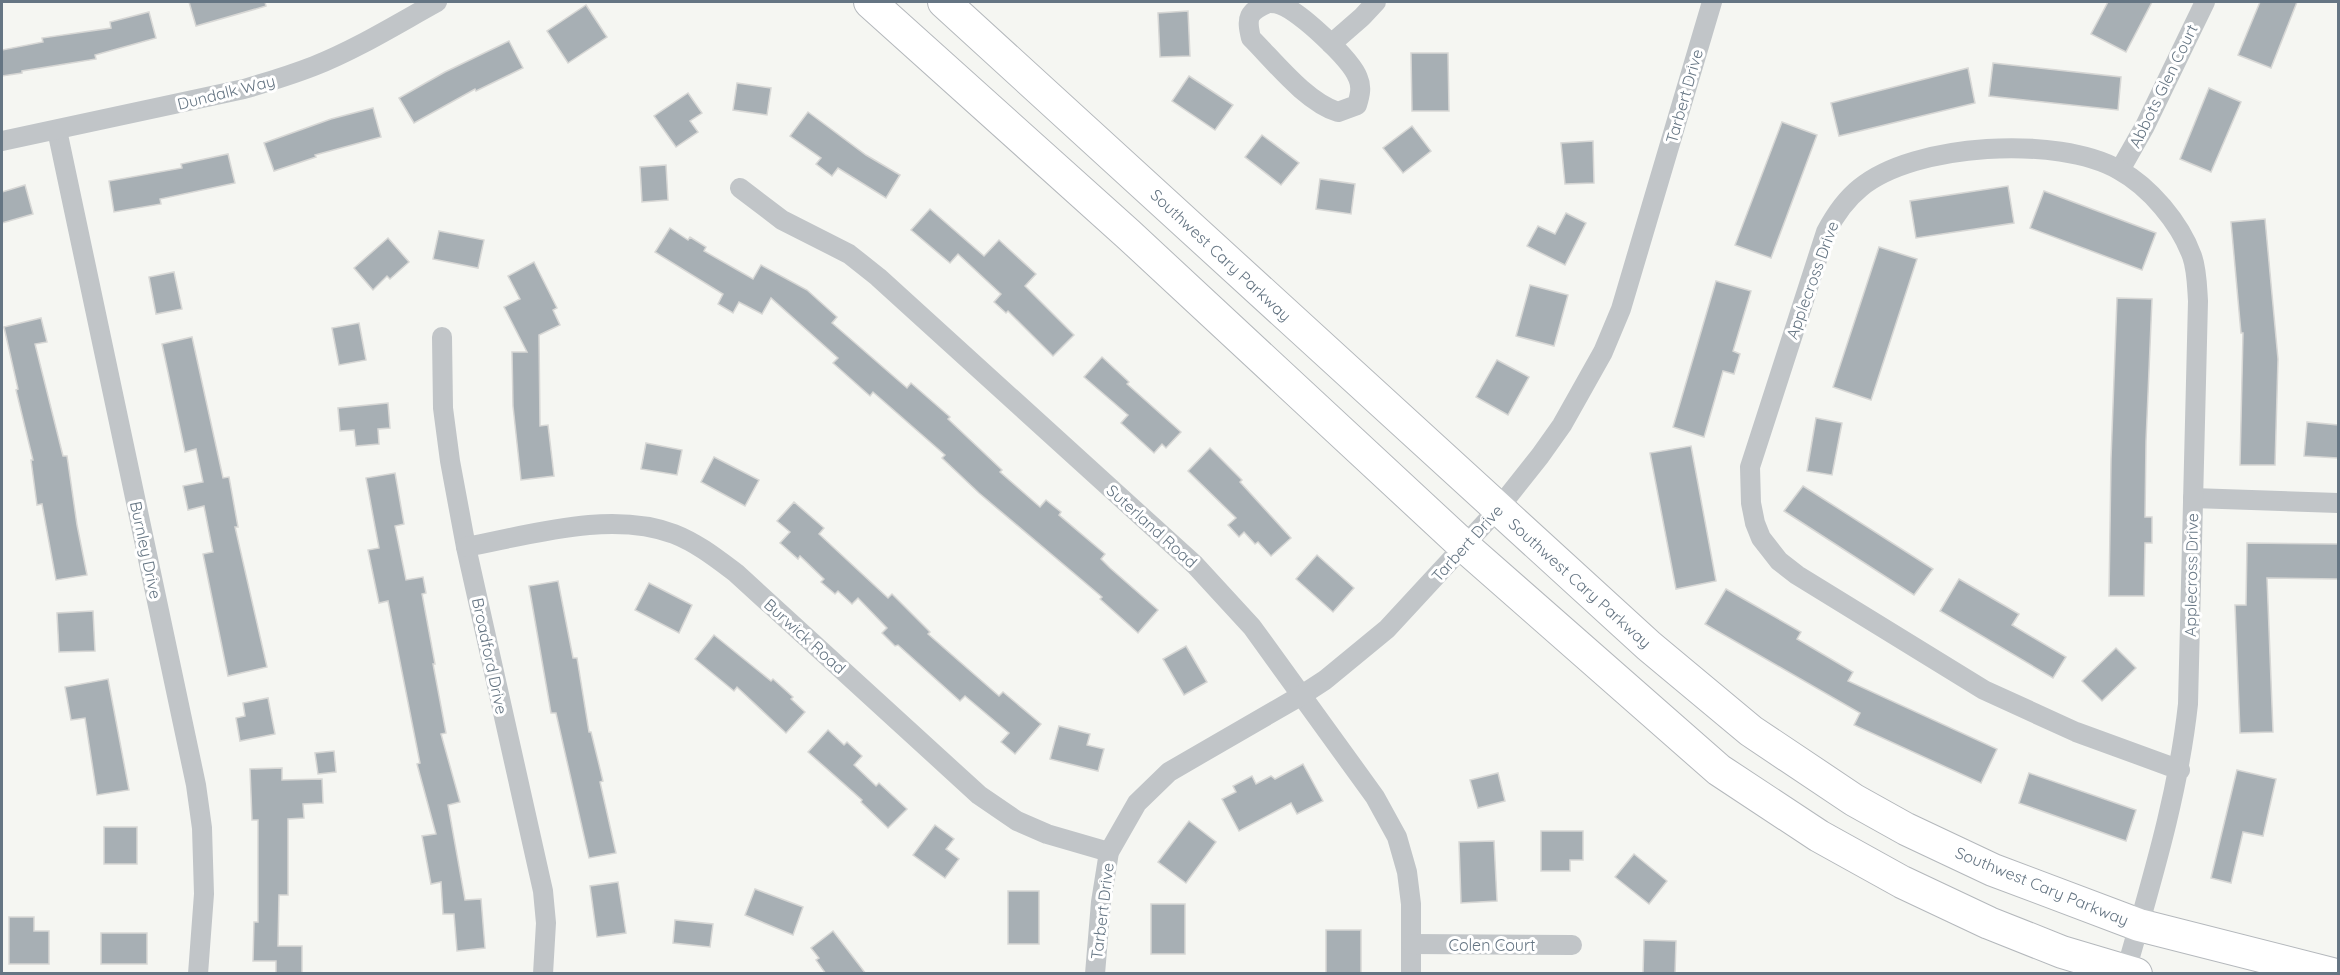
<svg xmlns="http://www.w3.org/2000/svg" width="2340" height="975" font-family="Quicksand,sans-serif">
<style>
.building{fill:#a7afb4;stroke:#d7d7d5;stroke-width:1.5}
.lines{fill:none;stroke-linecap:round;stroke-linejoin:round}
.primary-casing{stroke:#b4b8bc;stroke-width:34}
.minor{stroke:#c1c5c8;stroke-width:20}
.primary{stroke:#fff;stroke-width:32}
.labels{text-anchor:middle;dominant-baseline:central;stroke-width:6;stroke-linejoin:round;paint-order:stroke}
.street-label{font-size:16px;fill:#657583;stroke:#fff}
</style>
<rect width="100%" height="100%" fill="#f5f6f2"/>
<g class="building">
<polygon points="189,2 265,2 266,6 196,26"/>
<polygon points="2108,2 2152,2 2126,52 2091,34"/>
<polygon points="2260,2 2297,2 2271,68 2238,55"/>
<polygon points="586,5 607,37 568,63 547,31"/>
<polygon points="1188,11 1190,56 1160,57 1158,13"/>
<polygon points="149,12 156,38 95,55 96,59 22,71 22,73 2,76 2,50 43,42 42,38 111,28 110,22"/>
<polygon points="509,41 523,68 476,91 475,89 414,123 399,98 445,72"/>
<polygon points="1411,53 1448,53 1449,111 1412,111"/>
<polygon points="1993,63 2121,77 2118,110 1989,96"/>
<polygon points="1968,68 1975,103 1839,136 1831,103"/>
<polygon points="1189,76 1233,105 1215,130 1172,101"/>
<polygon points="737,83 771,88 767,115 733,110"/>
<polygon points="2209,88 2241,102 2211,172 2180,159"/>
<polygon points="688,93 702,113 690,121 698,132 676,147 654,116"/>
<polygon points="373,108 381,137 315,155 316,157 274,171 264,143 331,119"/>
<polygon points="808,112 866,155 900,175 886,198 838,168 832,176 816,164 821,158 790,136"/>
<polygon points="1782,122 1817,135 1771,258 1735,245"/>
<polygon points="1412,126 1431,151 1403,173 1383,148"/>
<polygon points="1262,135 1299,163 1281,185 1245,157"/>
<polygon points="1593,141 1594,183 1565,184 1561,143"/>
<polygon points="228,154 235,183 160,199 161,204 114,212 109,181 182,168 181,164"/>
<polygon points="666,165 668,200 642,202 640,167"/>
<polygon points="1320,179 1355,184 1351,214 1316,209"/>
<polygon points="25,185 33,214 2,223 2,192"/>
<polygon points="2008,186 2014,223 1916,238 1910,201"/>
<polygon points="2044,191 2156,233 2142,270 2030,228"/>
<polygon points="930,209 984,256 999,240 1036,274 1025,286 1074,335 1053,356 1008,311 1006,313 994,302 1001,294 958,254 950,263 911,230"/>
<polygon points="1566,213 1586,223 1565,265 1527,246 1538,226 1555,234"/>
<polygon points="2265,219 2278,359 2275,465 2240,465 2243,333 2241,333 2231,222"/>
<polygon points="670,228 688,240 690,237 706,247 704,251 753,279 761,265 807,290 837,317 832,323 907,388 911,383 950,417 948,419 1002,470 1000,472 1040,507 1046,500 1061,512 1059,515 1105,554 1101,559 1110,568 1158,610 1138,633 1100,599 1102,597 979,493 942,458 945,455 873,392 870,396 833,363 838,358 771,298 762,314 739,302 733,313 718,304 723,294 655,252"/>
<polygon points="439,231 484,240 478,268 433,259"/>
<polygon points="388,238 409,262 390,279 387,276 373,290 354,268"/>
<polygon points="1879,247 1917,259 1871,400 1833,387"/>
<polygon points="534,262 557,308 553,310 560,325 539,335 540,426 548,425 554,476 521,480 513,406 512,352 527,352 504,307 520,299 508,276"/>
<polygon points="174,272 182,309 156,314 149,277"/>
<polygon points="1716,281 1751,291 1733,351 1740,354 1734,374 1723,371 1704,437 1673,427"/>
<polygon points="1530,285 1568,295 1554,346 1516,336"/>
<polygon points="2117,298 2152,299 2146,441 2145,517 2152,517 2152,543 2145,543 2144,596 2109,596 2111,459"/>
<polygon points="41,318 47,342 35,344 63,456 67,456 77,525 87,575 56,580 42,504 37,505 31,460 33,460 16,390 18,389 4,327"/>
<polygon points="359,323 366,360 339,365 332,328"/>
<polygon points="192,337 223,478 229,477 238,527 235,527 267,667 228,676 203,554 213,552 204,506 188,510 183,486 203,482 196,449 185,452 162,344"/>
<polygon points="1102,357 1129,382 1127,384 1181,432 1166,448 1162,444 1154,453 1121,423 1128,415 1084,377"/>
<polygon points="1497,360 1529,377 1508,415 1476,397"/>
<polygon points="388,403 390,428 378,429 379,444 356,446 354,430 340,431 338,408"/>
<polygon points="1816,418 1842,423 1832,475 1807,471"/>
<polygon points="2307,422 2338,425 2338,458 2304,456"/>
<polygon points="646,443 682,450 677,475 641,469"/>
<polygon points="1691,446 1716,581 1676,589 1650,453"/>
<polygon points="1210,448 1242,480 1240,482 1291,538 1271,556 1258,542 1255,544 1244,532 1239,537 1228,525 1236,518 1188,471"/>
<polygon points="714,457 759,480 745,506 701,482"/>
<polygon points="395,473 404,524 395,526 406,580 423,577 426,593 422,594 435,664 433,664 446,733 441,734 460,802 448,805 465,900 481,899 485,948 457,951 454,914 443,914 441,882 431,884 422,836 436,834 417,764 420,763 388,601 379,603 368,550 379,548 366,478"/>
<polygon points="1803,486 1933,569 1914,595 1784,511"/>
<polygon points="794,502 824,528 819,534 888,598 892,594 930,632 928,634 999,696 1003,692 1041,724 1015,754 1001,742 1009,733 965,696 960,701 898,645 895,646 882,633 887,628 858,598 852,604 838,591 835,594 821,582 824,579 800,556 798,559 780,543 790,532 777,521"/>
<polygon points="2247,543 2338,544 2338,579 2267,578 2273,732 2240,733 2235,605 2246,605"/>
<polygon points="1317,555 1354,588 1333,612 1296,579"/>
<polygon points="1959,579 2019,614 2012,625 2066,657 2053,678 1940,611"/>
<polygon points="558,581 573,658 577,658 589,732 591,732 603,781 600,782 616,853 589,858 556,713 551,713 529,586"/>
<polygon points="649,583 692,605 679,633 635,610"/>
<polygon points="1726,589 1801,632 1797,639 1853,672 1848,681 1997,749 1981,783 1854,725 1860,713 1705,624"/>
<polygon points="93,611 95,651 59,652 57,613"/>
<polygon points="714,635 771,681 773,679 793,697 791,699 805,712 786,733 737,687 734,691 695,659"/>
<polygon points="1186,646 1207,682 1184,695 1163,659"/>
<polygon points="2116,648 2136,668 2102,701 2082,681"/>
<polygon points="108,679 129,790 97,795 85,718 71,720 65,687"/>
<polygon points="268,698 275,734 240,741 236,718 245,716 243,703"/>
<polygon points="1059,726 1090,734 1087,745 1104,749 1098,771 1050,759"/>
<polygon points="828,730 844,745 847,742 862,756 854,765 876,786 879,783 907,809 888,828 861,802 862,800 808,752"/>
<polygon points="334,751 336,772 318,774 315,753"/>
<polygon points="1303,764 1323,801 1297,814 1291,803 1239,831 1222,799 1236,792 1233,786 1252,776 1256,784 1271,776 1275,779"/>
<polygon points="282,768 282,780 322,779 323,803 303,804 304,818 288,819 288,895 279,895 278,946 302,946 302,974 276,974 276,961 253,961 254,922 258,922 258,820 252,820 250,769"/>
<polygon points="2237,770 2276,779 2263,836 2243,832 2231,883 2211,878"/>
<polygon points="1498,773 1505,801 1478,808 1470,780"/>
<polygon points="2029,773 2136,810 2126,841 2019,803"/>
<polygon points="1189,821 1216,842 1186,883 1158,862"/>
<polygon points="935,825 954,839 946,849 959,859 945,878 913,855"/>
<rect x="104" y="827" width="33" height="37"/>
<polygon points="1541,831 1583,831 1583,860 1570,860 1570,871 1541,871"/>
<polygon points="1494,841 1497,901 1461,903 1459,842"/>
<polygon points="1634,854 1667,881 1649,904 1615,877"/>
<polygon points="618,882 626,933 597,937 590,886"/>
<polygon points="755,889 803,907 793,935 745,915"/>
<rect x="1008" y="891" width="31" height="53"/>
<rect x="1151" y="904" width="34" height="50"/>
<polygon points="9,917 34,917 34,931 49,931 49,964 9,964"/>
<polygon points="675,920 713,924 710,947 673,943"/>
<rect x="1326" y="930" width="35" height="44"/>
<polygon points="833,931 866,974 826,974 816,960 819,958 811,948"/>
<rect x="101" y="933" width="46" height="31"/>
<polygon points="1644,940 1676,941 1675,974 1643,974"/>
</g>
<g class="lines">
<g class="primary-casing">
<g id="primary">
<polyline points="870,2 1128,234 1464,546 1719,770 1819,836 1902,882 1989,923 2062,952 2136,974"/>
<polyline points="944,2 1649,646 1751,731 1854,800 1906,829 1993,870 2139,925 2332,974"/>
</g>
</g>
<g class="minor">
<path d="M1268,3C1272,3 1277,3 1281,5C1299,11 1351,59 1358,78C1362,87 1360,95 1357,105L1338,112C1306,102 1275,62 1251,38C1246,17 1248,12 1268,3Z"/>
<polyline points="1331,44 1362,17 1376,2"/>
<polyline points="57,130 196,785 202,828 204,894 198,974"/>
<path d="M2,141L244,89C268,82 291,75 314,66C357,49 397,24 437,2"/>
<polyline points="2120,170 2145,126 2205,2"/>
<polyline points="740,188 782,220 849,254 878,277 1195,565 1252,627 1375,797 1397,837 1407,872 1411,904 1411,974"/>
<polyline points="442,337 443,408 450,461 466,547 543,891 546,923 543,974"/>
<polyline points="2193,498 2338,503"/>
<path d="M466,547C530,535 611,510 674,534C697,543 716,558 736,573L979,795L1017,821L1047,834L1109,852"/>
<polyline points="1412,944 1572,945"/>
<path d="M2126,971C2151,882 2178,796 2188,704L2198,301C2197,286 2197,270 2192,256C2180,223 2150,187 2119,170C2058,135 1914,143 1860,188C1845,200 1835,215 1826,232L1750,467L1751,503L1755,523L1761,538L1779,561L1797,575L1984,690L2076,732L2180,770"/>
<polyline points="1095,974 1101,902 1109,852 1137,803 1169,772 1302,695 1325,680 1387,629 1498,509 1540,456 1562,425 1603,352 1621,309 1712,2"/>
</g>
<use href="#primary" class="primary"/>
</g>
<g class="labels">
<g class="street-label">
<text transform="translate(2163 86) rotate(-64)">Abbots Glen Court</text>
<text transform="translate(226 92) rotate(-14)">Dundalk Way</text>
<text transform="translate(1684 96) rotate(-74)">Tarbert Drive</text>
<text transform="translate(1221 255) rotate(43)">Southwest Cary Parkway</text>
<text transform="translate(1812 280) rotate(-70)">Applecross Drive</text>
<text transform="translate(1152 526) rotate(42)">Suterland Road</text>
<text transform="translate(1467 543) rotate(-48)">Tarbert Drive</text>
<text transform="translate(146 550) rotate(78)">Burnley Drive</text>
<text transform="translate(2191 575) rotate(-89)">Applecross Drive</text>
<text transform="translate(1580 583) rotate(42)">Southwest Cary Parkway</text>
<text transform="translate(805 636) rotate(42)">Burwick Road</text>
<text transform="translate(490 656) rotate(78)">Broadford Drive</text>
<text transform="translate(2042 886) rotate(22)">Southwest Cary Parkway</text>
<text transform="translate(1102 911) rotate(-83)">Tarbert Drive</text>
<text x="1492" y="945">Colen Court</text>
</g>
</g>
<rect width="2340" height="975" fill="none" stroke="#657583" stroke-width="6"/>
</svg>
